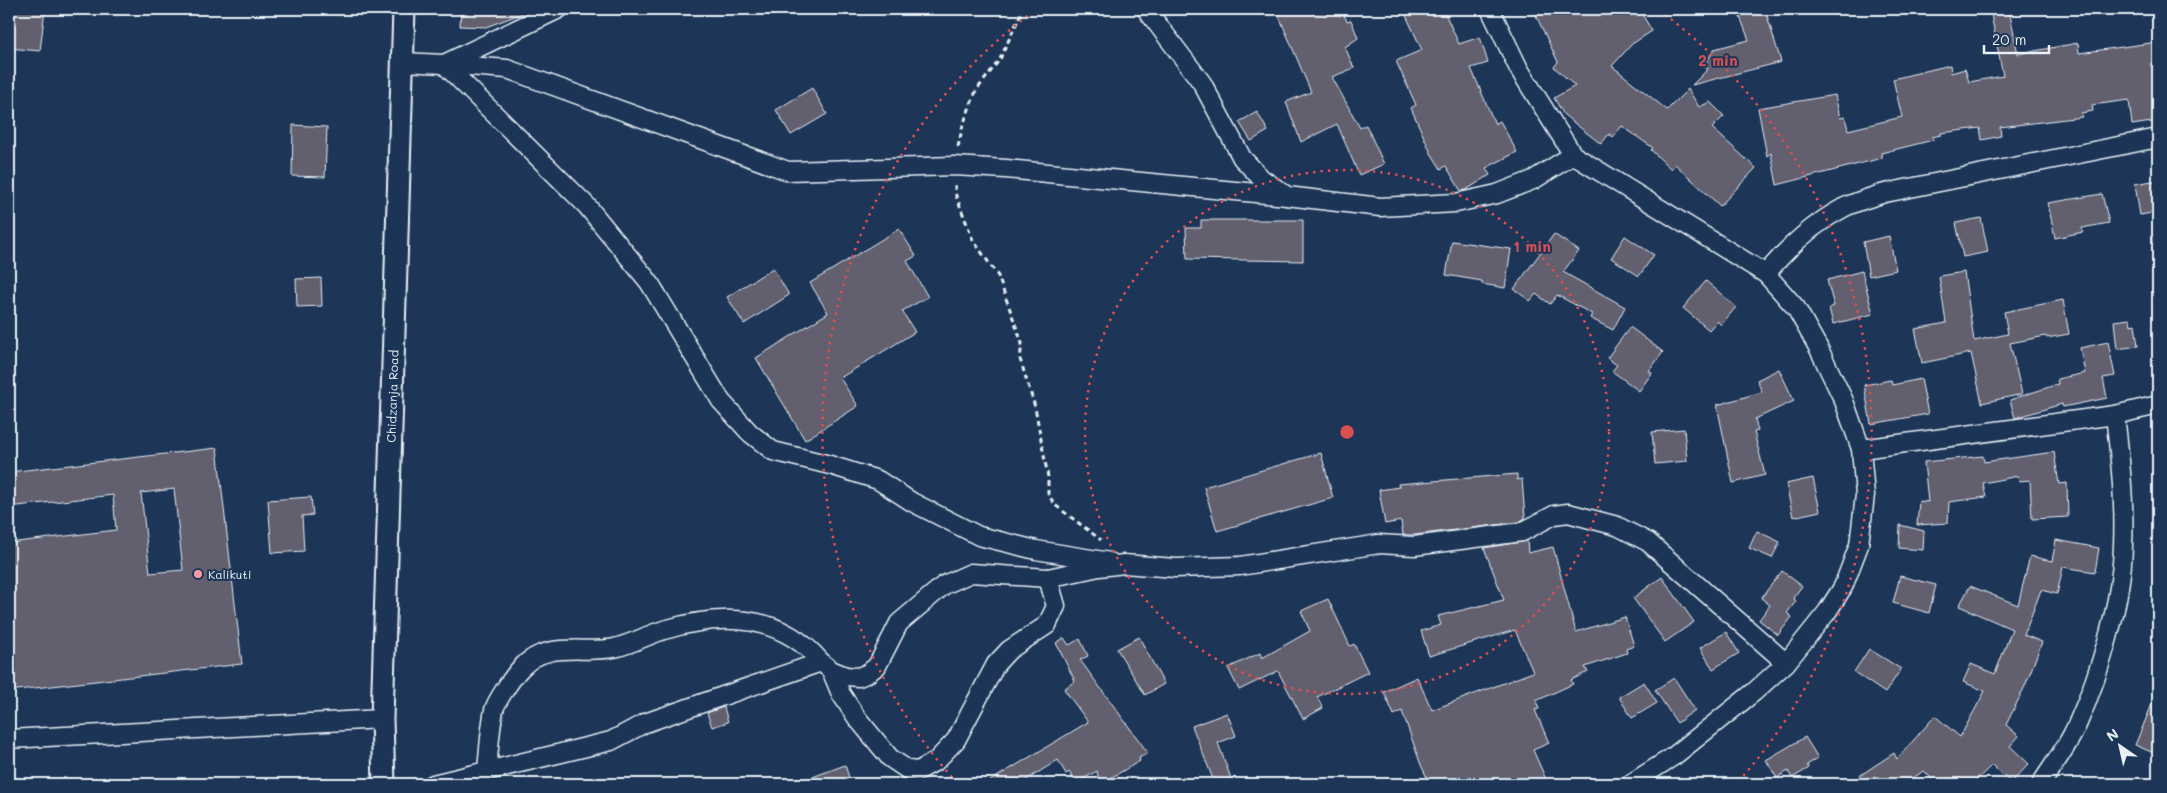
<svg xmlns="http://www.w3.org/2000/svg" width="2167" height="793" font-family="Mali,sans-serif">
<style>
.building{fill:#625f6e;stroke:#e8f1f8;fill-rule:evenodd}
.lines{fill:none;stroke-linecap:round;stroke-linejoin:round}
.minor-casing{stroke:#e8f1f8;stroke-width:21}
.tertiary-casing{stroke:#e8f1f8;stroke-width:25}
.path{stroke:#e8f1f8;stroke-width:3;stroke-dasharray:5 4;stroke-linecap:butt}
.minor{stroke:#1d3557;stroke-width:18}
.tertiary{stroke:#1d3557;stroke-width:21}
.ring{fill:none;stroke:#da5052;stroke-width:2.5;stroke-dasharray:2.5 5}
.poi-dot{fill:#ff9aa2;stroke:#1d3557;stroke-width:2}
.labels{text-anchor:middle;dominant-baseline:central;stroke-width:4;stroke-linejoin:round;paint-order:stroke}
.street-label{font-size:12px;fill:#e8f1f8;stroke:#1d3557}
.poi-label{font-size:12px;fill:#e8f1f8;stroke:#1d3557;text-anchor:start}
.centre{fill:#da5052;stroke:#1d3557;stroke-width:2.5}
.ring-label{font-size:15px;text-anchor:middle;font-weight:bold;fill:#da5052;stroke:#1d3557;stroke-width:4;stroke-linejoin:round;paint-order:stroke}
</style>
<rect width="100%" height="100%" fill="#1d3557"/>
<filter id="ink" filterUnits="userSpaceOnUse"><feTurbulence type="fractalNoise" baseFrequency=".02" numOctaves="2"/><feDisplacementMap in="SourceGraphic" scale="10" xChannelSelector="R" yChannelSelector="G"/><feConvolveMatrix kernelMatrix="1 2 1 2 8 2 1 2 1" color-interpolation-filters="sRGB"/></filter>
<g filter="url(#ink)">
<g class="building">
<polygon points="9,9 45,9 40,51 9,48"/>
<polygon points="461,9 531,9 531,10 486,27 460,26"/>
<polygon points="1276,9 1341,9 1347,21 1351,20 1358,38 1345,47 1354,68 1332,77 1360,128 1366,125 1384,164 1359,175 1337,124 1301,142 1286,102 1311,92"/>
<polygon points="1403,9 1443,9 1459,44 1480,37 1488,63 1471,68 1495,124 1500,121 1517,152 1486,168 1490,175 1466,190 1461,191 1446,166 1441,169 1431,153 1411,108 1416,105 1396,61 1422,50"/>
<polygon points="1533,9 1639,9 1652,31 1632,44 1612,66 1667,110 1688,89 1699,107 1710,102 1724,116 1712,128 1756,168 1720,206 1675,164 1671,169 1651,150 1653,148 1622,126 1613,137 1609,134 1601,144 1564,115 1554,98 1575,86 1554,67 1558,62"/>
<polygon points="1737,9 1765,9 1781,62 1692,85 1708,69 1704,66 1714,49 1749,40"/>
<polygon points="1990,9 2009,9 2018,54 2078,43 2079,53 2158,42 2158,121 2132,125 2129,100 2092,105 2093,111 2081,113 2082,117 2000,127 2001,136 1982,140 1980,128 1941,133 1941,135 1932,137 1933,140 1881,153 1882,158 1777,185 1771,153 1767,156 1758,108 1835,95 1840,118 1845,117 1848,130 1902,117 1893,79 1950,65 1951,73 1965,69 1969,82 2003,76"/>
<polygon points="812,88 827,114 791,135 776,110"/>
<polygon points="1257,112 1268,131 1251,141 1239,122"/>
<polygon points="293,125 327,127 325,177 292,176"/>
<polygon points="2158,180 2158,212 2140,215 2135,184"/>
<polygon points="2102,194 2109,223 2082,228 2083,232 2055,238 2048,203"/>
<polygon points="1981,218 1988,252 1963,257 1956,223"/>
<polygon points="1201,220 1303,220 1303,261 1187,259 1186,228 1201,228"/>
<polygon points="899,229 916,256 907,261 928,297 902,311 915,332 840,378 858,406 805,440 756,358 828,313 810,283"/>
<polygon points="1554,234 1579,251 1563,272 1625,307 1613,330 1590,318 1592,314 1557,295 1550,304 1536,294 1530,301 1514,289"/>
<polygon points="1625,236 1654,255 1639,276 1611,258"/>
<polygon points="1889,236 1896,270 1869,276 1863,242"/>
<polygon points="1452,241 1511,249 1505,288 1482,284 1482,281 1446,275"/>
<polygon points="773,268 789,295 744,324 727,297"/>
<polygon points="1862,271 1873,314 1833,324 1829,308 1834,306 1827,280"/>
<polygon points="1964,272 1974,341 2008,334 2004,312 2063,300 2069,334 2047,338 2046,336 2010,343 2022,394 1982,403 1971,353 1922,363 1915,329 1946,323 1939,276"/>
<polygon points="321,278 322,306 297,307 296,279"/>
<polygon points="1706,281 1736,307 1721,325 1717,321 1709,330 1683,308"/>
<polygon points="2130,319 2131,325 2135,324 2138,346 2117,349 2114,321"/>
<polygon points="1630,327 1663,352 1649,371 1652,373 1639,391 1612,371 1617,365 1607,358"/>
<polygon points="2108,342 2115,376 2103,378 2107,398 2063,407 2062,404 2015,418 2010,400 2058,384 2057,379 2085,373 2080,348"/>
<polygon points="1779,369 1794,401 1755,419 1758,431 1754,432 1765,475 1733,483 1717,405 1762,392 1757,380"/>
<polygon points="1921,379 1928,414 1871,424 1864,385 1891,380 1892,385"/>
<polygon points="1684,429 1687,461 1655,464 1652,432"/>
<path d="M217,448L242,664L9,691V543L116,530L113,495L9,507V472ZM174,489L183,570L150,573L141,493Z"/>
<polygon points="2054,452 2059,484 2067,483 2068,517 2032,519 2030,480 2019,481 2018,476 1983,483 1986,497 1949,502 1948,523 1917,525 1919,501 1928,502 1924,462 1983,456 1984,462"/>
<polygon points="1321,453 1333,498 1217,531 1204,487"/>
<polygon points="1517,474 1517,480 1522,479 1525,518 1519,522 1414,535 1403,535 1401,521 1385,524 1379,490 1399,487 1398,484"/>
<polygon points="1813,478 1820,511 1793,517 1786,484"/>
<polygon points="311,497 313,515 302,516 304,551 272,553 268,500"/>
<polygon points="1900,525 1924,531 1923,550 1899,548"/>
<polygon points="1757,531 1780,542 1772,558 1749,548"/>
<polygon points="2056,540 2099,548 2095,572 2063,567 2057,594 2041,590 2024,635 2042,642 2025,686 2006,725 2019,736 2010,746 2029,764 2011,783 1992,765 1972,784 1937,784 1924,771 1903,784 1847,784 1894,753 1897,759 1935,716 1960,737 1985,691 1963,682 1971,664 1995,674 2012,629 1959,606 1970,586 2018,605 2030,556 2052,561"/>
<polygon points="1527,541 1528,553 1553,547 1576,632 1625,617 1634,646 1626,649 1627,653 1585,667 1588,672 1571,680 1573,684 1536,701 1539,709 1535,710 1549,743 1533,750 1548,784 1430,784 1421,765 1402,711 1394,715 1384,692 1417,677 1432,710 1533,672 1515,630 1429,656 1421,631 1441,625 1438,616 1504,600 1484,548"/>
<polygon points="1782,571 1802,586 1793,598 1796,601 1787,613 1792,617 1778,635 1759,620 1770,605 1761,598"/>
<polygon points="1900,576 1936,585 1929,613 1893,603"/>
<polygon points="1662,577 1694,622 1665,642 1633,598"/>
<polygon points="1328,599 1350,646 1354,644 1368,672 1317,697 1323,708 1303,719 1278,671 1239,690 1228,668 1260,653 1262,658 1310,631 1301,611"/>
<polygon points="1726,632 1739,653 1713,669 1700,648"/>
<polygon points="1139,637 1164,684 1145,695 1117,649"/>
<polygon points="1064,638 1069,645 1080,639 1088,656 1080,660 1148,753 1139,758 1140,761 1100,784 1097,771 1076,783 1069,772 1066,774 1058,760 1020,784 985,784 1088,722 1064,689 1075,681 1056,643"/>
<polygon points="1869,649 1901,669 1885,693 1854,672"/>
<polygon points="1674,678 1695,710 1677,723 1655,690"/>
<polygon points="1644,682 1657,703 1632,718 1619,697"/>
<polygon points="2158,690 2158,755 2135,745"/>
<polygon points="724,707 728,722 712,727 707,713"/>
<polygon points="1227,713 1236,736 1218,743 1233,784 1215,784 1192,726"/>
<polygon points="1805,737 1818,758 1807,765 1809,768 1792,778 1788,771 1777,778 1766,760"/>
<polygon points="845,765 851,784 799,784 799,782"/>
</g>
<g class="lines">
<g class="minor-casing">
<g id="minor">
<polyline points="1146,9 1202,83 1242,158 1262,179 1287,196 1380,207 1456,203 1497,194 1533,180 1573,155"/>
<polyline points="1490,9 1519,69 1573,155 1766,274 1796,308 1819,349 1844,401 1861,449 1865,495 1859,545 1843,587 1827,612 1786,663 1754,692 1674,756 1630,784"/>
<polyline points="402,62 444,64 559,9"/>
<polyline points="444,64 587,206 649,282 721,401 750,433 773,451 830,465 878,480 912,502 979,536 1036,550 1110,562"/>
<polyline points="444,64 507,69 788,171 954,166 1006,169 1287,196"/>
<path d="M1766,274C1788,247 1814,223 1845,207C1858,201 1872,197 1885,193L2158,138"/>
<polyline points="1861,449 2115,415 2158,405"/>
<polyline points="831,670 841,694 857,718 890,758 908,770 918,771 936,761 956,740 996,664 1009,650 1047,625 1056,606 1048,578"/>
<polyline points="9,739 382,719"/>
<path d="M487,770C489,751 490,729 494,710C496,701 514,675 521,668C547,640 581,654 614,648C632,644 647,635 664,630C721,613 780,613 821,662"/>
<polyline points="433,784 611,741 645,723 821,662 831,670 846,676 859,677 868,673 877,666 899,623 944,585 971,573 1048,578 1099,567 1124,564 1175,568 1240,566 1379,544 1414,546 1522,532 1554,515 1568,513 1617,526 1648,542 1786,663"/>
<path d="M2041,784C2053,765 2068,746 2077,725C2100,673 2122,602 2123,545C2125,501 2120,458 2115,415"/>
</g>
</g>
<g class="tertiary-casing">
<g id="tertiary">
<path id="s1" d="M384,784L382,719L404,9"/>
</g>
</g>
<g class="path">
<polyline points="958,147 963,125 976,91 1000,59 1023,9"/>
<polyline points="955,185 955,193 973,240 998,276 1022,343 1020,359 1035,407 1048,477 1048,494 1055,505 1101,540"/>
</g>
<use href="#minor" class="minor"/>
<use href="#tertiary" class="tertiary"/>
</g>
</g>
<g class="ring">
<circle cx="1347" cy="432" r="262"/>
<path d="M957 783A525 525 0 0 1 1035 10M1659 10A525 525 0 0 1 1737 783"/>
</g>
<circle class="poi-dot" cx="198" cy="574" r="5"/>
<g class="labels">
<g class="street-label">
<text stroke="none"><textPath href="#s1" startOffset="388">Chidzanja Road</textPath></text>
</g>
<g class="poi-label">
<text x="208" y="574">Kalikuti</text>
</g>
</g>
<circle cx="1347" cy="432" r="8" class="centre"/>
<g class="ring-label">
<text x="1718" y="66">2 min</text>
<text x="1532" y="252">1 min</text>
</g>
<rect width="2167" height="793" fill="none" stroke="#1d3557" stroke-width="30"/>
<rect x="15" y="15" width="2137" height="763" fill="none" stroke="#e8f1f8" stroke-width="2" filter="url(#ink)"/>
<g transform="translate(2120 746) rotate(326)" stroke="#1d3557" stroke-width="4" paint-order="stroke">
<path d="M0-4L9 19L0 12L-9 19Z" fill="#e8f1f8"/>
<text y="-8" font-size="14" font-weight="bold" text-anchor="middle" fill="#e8f1f8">N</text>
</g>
<path d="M1984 45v8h65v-8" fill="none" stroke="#e8f1f8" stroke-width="2.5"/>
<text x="1992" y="45" font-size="15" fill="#e8f1f8" stroke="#1d3557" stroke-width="4" paint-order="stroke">20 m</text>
</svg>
